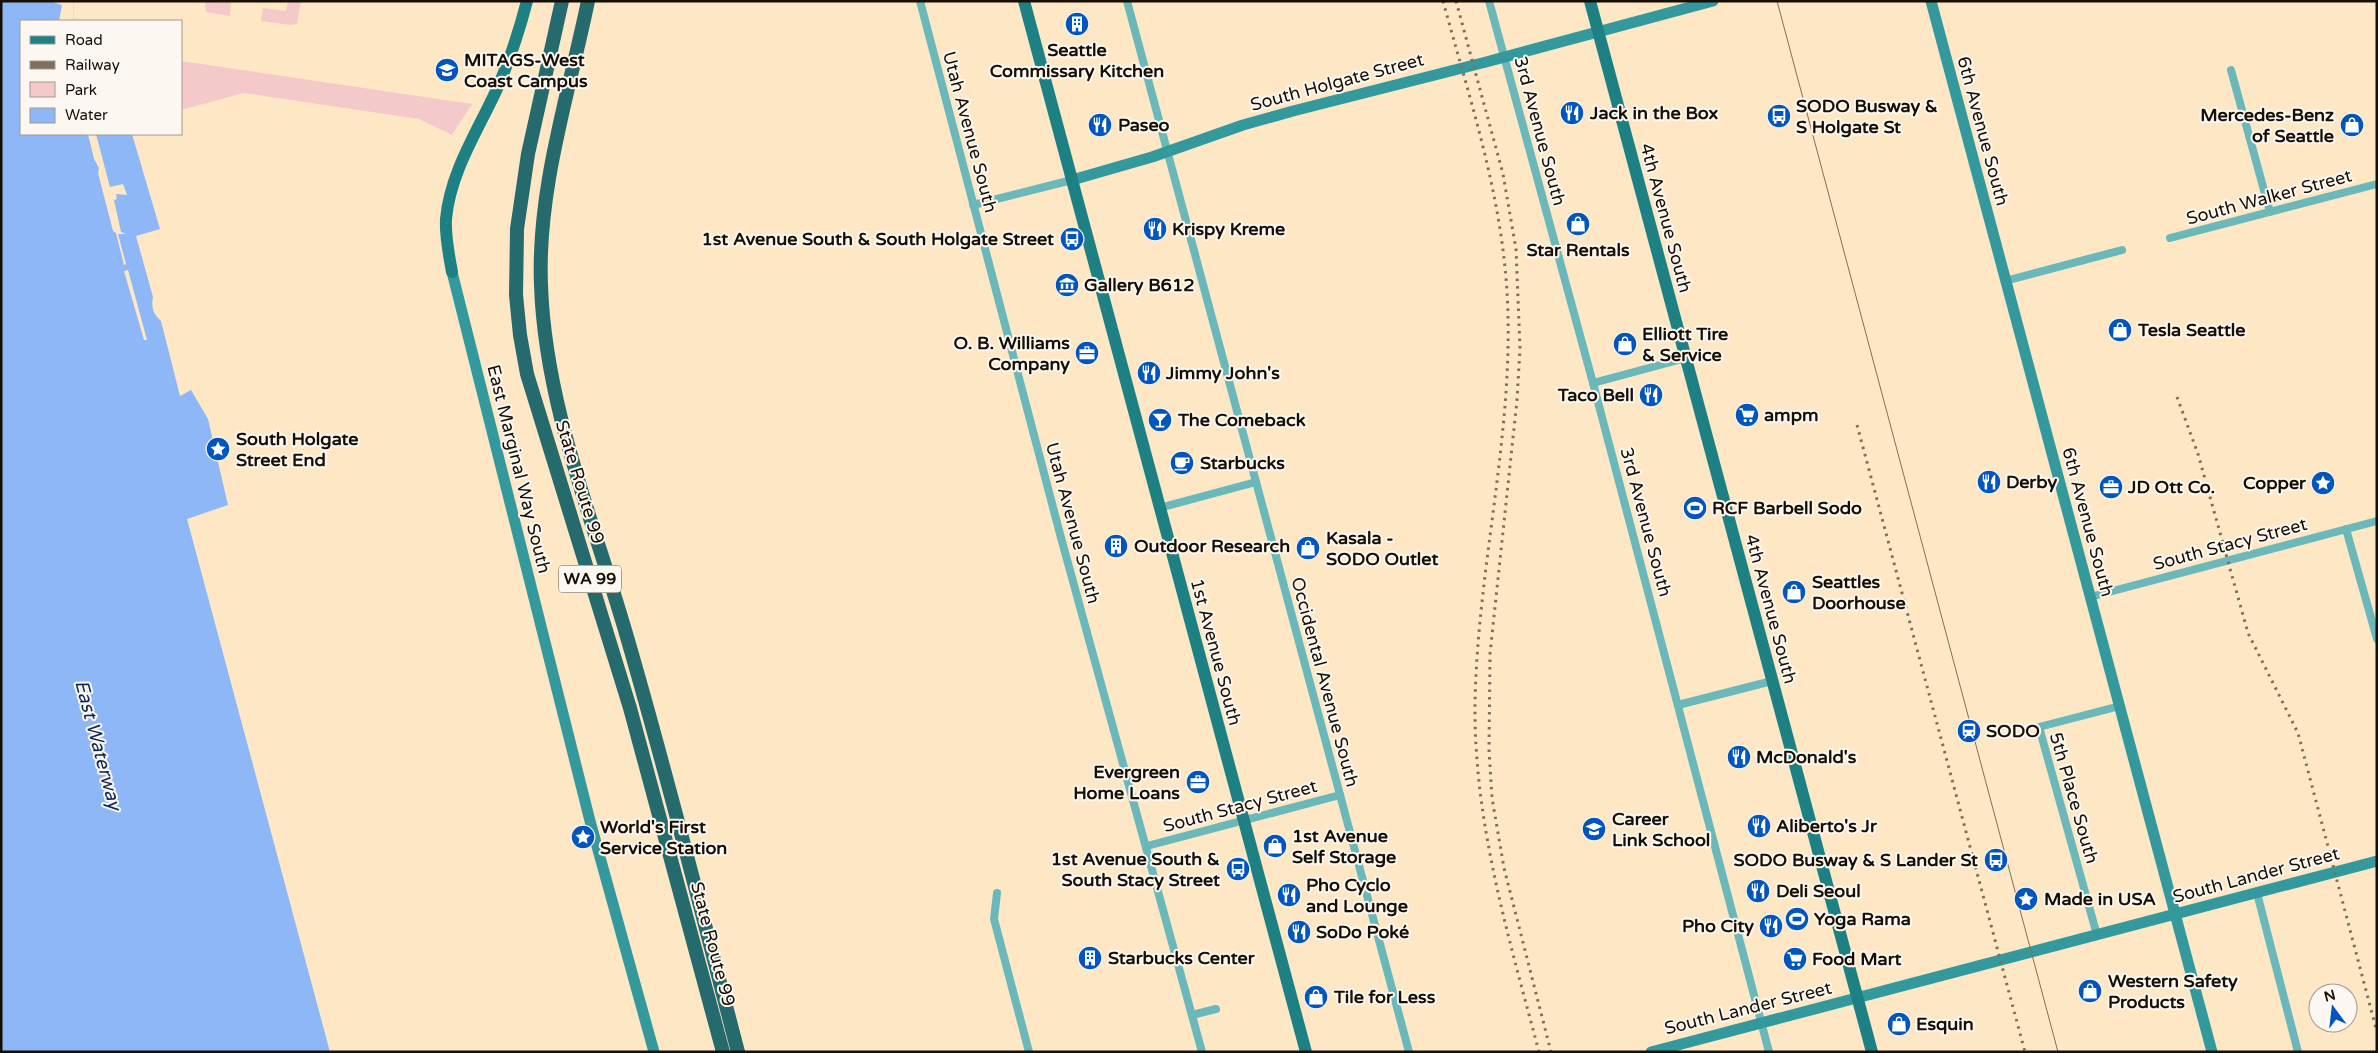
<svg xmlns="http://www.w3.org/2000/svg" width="2378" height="1053" font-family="'Varela Round',sans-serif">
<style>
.green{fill:#f4c9c9}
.water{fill:#8db7f6}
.pier{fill:#fee7c5}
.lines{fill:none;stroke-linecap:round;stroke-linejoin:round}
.street{stroke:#6bb8ba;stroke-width:8}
.secondary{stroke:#33999d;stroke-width:11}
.primary{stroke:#1d8184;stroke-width:12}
.highway{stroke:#256a6c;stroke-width:14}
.tram{stroke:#7e705a;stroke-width:1}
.rail{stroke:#7e705a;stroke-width:3;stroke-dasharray:2.5 5;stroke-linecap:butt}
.labels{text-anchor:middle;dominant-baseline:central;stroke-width:4;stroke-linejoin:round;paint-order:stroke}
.shield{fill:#fcf7f0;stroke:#5c554b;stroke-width:1}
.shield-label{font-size:16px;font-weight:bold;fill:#170f04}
.poi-label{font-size:18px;font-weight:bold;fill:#170f04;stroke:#fcf7f0;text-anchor:start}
.street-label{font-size:18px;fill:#170f04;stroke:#fcf7f0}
.water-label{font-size:19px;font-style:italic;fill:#0e2951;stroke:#fcf7f0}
</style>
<rect width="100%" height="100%" fill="#fee7c5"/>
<g class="green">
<polygon points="205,1 231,3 230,16 206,12"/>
<polygon points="288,1 301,1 297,24 291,25 261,21 263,8 286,11"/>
<polygon points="181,61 472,104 452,135 419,119 244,93 181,110"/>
</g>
<path class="water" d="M1,1H74L73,14L75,21H21V134H132L160,229L136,236L153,297C151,307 153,314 161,321L180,396L191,390L208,419L228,505L187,519L330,1052H1Z"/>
<g class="pier">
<polygon points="50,1 74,1 73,14 75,21 59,21 62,5"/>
<polygon points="88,134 96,134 110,187 123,184 127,195 116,194 117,199 114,200 121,232 126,234 118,234 126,264 124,265 116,233 113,231 98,173 99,168 94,159"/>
<polygon points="128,270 147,340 144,340 124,271"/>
</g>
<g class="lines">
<g class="street">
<polyline points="920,1 1060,534 1202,1052"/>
<polyline points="1127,1 1409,1052"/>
<polyline points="1489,1 1593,383 1769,1052"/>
<polyline points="2231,70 2270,212"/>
<polyline points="973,205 1072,180"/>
<polyline points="2170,238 2377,184"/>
<polyline points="2005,281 2122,250"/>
<polyline points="1593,383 1686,358"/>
<polyline points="1159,508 1256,482"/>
<polyline points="2346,529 2377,639"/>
<polyline points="2090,597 2377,521"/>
<polyline points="1678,705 1772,681"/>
<polyline points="1147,846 1340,795"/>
<polyline points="997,893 994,919 1029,1052"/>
<polyline points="2257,893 2298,1052"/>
<polyline points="2097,935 2039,727 2120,706"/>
<polyline points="1192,1015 1216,1009"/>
</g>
<g class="secondary">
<polyline points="1931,1 2212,1052"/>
<polyline points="1072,180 1152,157 1243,125 1293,111 1486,62 1713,1"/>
<polyline points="452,272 590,821 654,1052"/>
<polyline points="1651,1052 2377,861"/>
</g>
<g class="primary">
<polyline points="1024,1 1306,1052"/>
<polyline points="1590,1 1872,1052"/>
<path d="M452,272C449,255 445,237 446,219C450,173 477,132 496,91C509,62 519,32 527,1"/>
</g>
<g class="highway">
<polyline points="562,1 528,154 517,229 516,295 520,335 527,374 630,708 723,1052"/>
<path d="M588,1C569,93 537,190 541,285C545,406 594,522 627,637C667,774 702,914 738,1052"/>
</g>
<polyline class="tram" points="1777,1 2058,1052"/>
<g class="rail">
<path d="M1443,1C1468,93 1498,183 1506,278C1518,419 1477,564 1475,705C1474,824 1509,938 1539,1052"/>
<polyline points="1456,1 1503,174 1516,249 1520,348 1517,400 1490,654 1489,750 1492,798 1504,868 1551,1052"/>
<polyline points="2177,397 2198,454 2248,633 2298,733 2377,1032"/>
<polyline points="1857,425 2025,1052"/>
</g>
</g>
<defs>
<g id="building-disc" transform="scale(1.25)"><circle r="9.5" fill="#0055be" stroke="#fcf7f0"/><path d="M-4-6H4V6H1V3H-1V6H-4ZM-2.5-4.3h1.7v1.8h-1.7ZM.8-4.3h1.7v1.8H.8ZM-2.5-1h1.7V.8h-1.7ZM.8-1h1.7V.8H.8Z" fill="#fff"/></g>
<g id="university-disc" transform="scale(1.25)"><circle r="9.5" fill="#0055be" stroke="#fcf7f0"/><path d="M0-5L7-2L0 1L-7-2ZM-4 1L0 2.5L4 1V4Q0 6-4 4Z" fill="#fff"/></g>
<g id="restaurant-disc" transform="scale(1.25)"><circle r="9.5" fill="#0055be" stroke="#fcf7f0"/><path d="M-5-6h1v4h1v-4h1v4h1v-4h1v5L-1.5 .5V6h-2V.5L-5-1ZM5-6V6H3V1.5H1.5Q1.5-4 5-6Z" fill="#fff"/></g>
<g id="bus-disc" transform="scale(1.25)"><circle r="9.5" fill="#0055be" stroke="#fcf7f0"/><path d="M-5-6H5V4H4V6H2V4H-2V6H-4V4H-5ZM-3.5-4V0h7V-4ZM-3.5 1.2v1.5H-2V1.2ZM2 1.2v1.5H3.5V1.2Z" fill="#fff"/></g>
<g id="shop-disc" transform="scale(1.25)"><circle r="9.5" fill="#0055be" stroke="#fcf7f0"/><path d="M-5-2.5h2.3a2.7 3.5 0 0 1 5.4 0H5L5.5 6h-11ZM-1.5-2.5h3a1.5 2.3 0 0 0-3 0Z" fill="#fff"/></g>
<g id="museum-disc" transform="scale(1.25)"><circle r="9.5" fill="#0055be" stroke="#fcf7f0"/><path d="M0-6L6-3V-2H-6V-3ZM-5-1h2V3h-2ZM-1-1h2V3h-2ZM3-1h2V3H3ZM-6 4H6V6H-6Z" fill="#fff"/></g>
<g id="office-disc" transform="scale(1.25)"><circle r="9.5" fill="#0055be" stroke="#fcf7f0"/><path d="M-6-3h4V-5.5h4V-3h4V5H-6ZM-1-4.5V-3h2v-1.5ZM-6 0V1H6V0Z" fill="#fff"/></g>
<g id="supermarket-disc" transform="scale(1.25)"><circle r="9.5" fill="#0055be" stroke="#fcf7f0"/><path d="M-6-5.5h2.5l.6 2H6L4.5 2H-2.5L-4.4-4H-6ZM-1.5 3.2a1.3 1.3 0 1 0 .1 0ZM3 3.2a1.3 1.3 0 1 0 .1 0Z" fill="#fff"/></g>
<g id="bar-disc" transform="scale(1.25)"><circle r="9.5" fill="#0055be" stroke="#fcf7f0"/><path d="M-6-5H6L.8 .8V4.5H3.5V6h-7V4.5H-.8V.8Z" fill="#fff"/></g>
<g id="sight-disc" transform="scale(1.25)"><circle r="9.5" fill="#0055be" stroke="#fcf7f0"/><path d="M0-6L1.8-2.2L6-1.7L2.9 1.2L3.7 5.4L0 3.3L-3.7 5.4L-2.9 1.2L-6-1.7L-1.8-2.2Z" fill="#fff"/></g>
<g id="cafe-disc" transform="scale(1.25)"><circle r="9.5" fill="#0055be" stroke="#fcf7f0"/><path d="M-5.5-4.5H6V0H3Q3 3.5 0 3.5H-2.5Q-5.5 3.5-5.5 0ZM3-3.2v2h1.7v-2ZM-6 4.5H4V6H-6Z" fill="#fff"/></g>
<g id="stadium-disc" transform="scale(1.25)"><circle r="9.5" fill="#0055be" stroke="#fcf7f0"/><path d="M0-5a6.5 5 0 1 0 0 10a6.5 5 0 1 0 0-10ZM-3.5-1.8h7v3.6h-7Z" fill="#fff"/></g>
<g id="station-disc" transform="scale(1.25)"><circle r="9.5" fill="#0055be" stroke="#fcf7f0"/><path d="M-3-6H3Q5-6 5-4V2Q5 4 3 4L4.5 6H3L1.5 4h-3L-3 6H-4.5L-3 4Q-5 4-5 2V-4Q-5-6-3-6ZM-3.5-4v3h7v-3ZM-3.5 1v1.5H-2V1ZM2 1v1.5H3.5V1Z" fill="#fff"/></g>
<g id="school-disc" transform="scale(1.25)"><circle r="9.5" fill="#0055be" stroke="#fcf7f0"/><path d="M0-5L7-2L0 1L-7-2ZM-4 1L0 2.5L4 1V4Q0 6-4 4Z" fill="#fff"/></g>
</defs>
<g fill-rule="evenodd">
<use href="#building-disc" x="1077" y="24"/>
<use href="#university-disc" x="447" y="70"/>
<use href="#restaurant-disc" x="1572" y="113"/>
<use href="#bus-disc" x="1779" y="116"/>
<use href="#restaurant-disc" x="1100" y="125"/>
<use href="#shop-disc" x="2352" y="125"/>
<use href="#shop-disc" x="1578" y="224"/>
<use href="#restaurant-disc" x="1155" y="229"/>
<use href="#bus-disc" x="1072" y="239"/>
<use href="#museum-disc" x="1067" y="285"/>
<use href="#shop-disc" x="2120" y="330"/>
<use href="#shop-disc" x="1625" y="344"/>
<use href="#office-disc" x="1087" y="353"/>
<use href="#restaurant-disc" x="1149" y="373"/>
<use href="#restaurant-disc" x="1651" y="395"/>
<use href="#supermarket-disc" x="1747" y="415"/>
<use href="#bar-disc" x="1160" y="420"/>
<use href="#sight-disc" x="218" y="449"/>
<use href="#cafe-disc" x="1182" y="463"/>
<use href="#restaurant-disc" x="1989" y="482"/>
<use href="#sight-disc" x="2323" y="483"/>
<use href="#office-disc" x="2111" y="487"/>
<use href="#stadium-disc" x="1695" y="508"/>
<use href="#building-disc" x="1116" y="546"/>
<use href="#shop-disc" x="1308" y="548"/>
<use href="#shop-disc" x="1794" y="592"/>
<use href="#station-disc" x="1969" y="731"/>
<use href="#restaurant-disc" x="1739" y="757"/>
<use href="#office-disc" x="1198" y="782"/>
<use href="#restaurant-disc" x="1759" y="826"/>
<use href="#school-disc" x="1594" y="829"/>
<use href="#sight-disc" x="583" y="837"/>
<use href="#shop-disc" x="1275" y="846"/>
<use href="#bus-disc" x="1996" y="860"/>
<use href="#bus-disc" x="1238" y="869"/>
<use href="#restaurant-disc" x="1758" y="891"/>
<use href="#restaurant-disc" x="1289" y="895"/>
<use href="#sight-disc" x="2026" y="899"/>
<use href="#stadium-disc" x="1797" y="919"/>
<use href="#restaurant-disc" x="1771" y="926"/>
<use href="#restaurant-disc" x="1299" y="932"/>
<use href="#building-disc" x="1090" y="958"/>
<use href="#supermarket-disc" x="1795" y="959"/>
<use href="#shop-disc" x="2090" y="991"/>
<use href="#shop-disc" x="1316" y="997"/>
<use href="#shop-disc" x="1899" y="1024"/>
</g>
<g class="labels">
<rect class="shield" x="559" y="565.5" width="62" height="27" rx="4"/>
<g class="shield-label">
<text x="590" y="579">WA 99</text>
</g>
<g class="poi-label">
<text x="1077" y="50" text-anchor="middle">Seattle<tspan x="1077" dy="21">Commissary Kitchen</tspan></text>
<text x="464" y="60">MITAGS-West<tspan x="464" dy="21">Coast Campus</tspan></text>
<text x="1796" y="106">SODO Busway &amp;<tspan x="1796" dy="21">S Holgate St</tspan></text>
<text x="1590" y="113">Jack in the Box</text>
<text x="2334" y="115" text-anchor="end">Mercedes-Benz<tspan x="2334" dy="21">of Seattle</tspan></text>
<text x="1118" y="125">Paseo</text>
<text x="1172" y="229">Krispy Kreme</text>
<text x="1054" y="239" text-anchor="end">1st Avenue South &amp; South Holgate Street</text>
<text x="1578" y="250" text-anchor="middle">Star Rentals</text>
<text x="1084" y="285">Gallery B612</text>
<text x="2138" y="330">Tesla Seattle</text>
<text x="1642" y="334">Elliott Tire<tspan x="1642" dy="21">&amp; Service</tspan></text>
<text x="1070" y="343" text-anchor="end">O. B. Williams<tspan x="1070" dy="21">Company</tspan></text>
<text x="1166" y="373">Jimmy John's</text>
<text x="1634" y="395" text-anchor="end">Taco Bell</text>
<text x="1764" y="415">ampm</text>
<text x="1178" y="420">The Comeback</text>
<text x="236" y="439">South Holgate<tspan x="236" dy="21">Street End</tspan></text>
<text x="1200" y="463">Starbucks</text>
<text x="2006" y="482">Derby</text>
<text x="2306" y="483" text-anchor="end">Copper</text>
<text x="2128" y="487">JD Ott Co.</text>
<text x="1712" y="508">RCF Barbell Sodo</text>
<text x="1326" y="538">Kasala -<tspan x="1326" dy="21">SODO Outlet</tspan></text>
<text x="1134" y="546">Outdoor Research</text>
<text x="1812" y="582">Seattles<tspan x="1812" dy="21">Doorhouse</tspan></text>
<text x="1986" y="731">SODO</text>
<text x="1756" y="757">McDonald's</text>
<text x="1180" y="772" text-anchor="end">Evergreen<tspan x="1180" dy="21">Home Loans</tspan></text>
<text x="1612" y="819">Career<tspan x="1612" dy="21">Link School</tspan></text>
<text x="1776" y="826">Aliberto's Jr</text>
<text x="600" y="827">World's First<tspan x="600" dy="21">Service Station</tspan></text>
<text x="1292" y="836">1st Avenue<tspan x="1292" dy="21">Self Storage</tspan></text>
<text x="1220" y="859" text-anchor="end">1st Avenue South &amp;<tspan x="1220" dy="21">South Stacy Street</tspan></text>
<text x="1978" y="860" text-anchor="end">SODO Busway &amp; S Lander St</text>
<text x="1306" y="885">Pho Cyclo<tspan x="1306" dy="21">and Lounge</tspan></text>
<text x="1776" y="891">Deli Seoul</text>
<text x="2044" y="899">Made in USA</text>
<text x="1814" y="919">Yoga Rama</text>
<text x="1754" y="926" text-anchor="end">Pho City</text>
<text x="1316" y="932">SoDo Poké</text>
<text x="1108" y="958">Starbucks Center</text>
<text x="1812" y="959">Food Mart</text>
<text x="2108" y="981">Western Safety<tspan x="2108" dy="21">Products</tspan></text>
<text x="1334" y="997">Tile for Less</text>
<text x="1916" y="1024">Esquin</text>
</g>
<g class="street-label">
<text transform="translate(1337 82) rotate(-15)">South Holgate Street</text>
<text transform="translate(1540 131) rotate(75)">3rd Avenue South</text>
<text transform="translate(1983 131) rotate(75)">6th Avenue South</text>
<text transform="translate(970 132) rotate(75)">Utah Avenue South</text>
<text transform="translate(2269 197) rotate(-15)">South Walker Street</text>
<text transform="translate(1666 218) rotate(75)">4th Avenue South</text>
<text transform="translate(519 469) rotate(76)">East Marginal Way South</text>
<text transform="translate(580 482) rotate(73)">State Route 99</text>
<text transform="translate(1646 522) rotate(75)">3rd Avenue South</text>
<text transform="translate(2088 522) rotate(75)">6th Avenue South</text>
<text transform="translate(1073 523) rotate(75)">Utah Avenue South</text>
<text transform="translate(2230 544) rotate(-15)">South Stacy Street</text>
<text transform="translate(1771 609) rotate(75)">4th Avenue South</text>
<text transform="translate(1216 652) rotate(75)">1st Avenue South</text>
<text transform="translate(1325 682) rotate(75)">Occidental Avenue South</text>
<text transform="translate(2074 798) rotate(74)">5th Place South</text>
<text transform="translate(1240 806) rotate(-15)">South Stacy Street</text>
<text transform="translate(2256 875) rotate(-15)">South Lander Street</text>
<text transform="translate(713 944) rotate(75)">State Route 99</text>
<text transform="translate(1748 1008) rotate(-14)">South Lander Street</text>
</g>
<g class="water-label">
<text transform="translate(98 745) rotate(75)">East Waterway</text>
</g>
</g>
<rect width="2378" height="1053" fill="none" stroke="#170f04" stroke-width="5"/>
<rect x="20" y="20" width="162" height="115" fill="#fcf7f0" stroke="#a09a92"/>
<rect x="30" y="36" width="25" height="8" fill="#1d8184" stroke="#a09a92"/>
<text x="65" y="45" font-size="15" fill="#170f04">Road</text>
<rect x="30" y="61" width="25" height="8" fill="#7e705a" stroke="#a09a92"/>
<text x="65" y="70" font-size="15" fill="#170f04">Railway</text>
<rect x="30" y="82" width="25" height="15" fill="#f4c9c9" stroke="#a09a92"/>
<text x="65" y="95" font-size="15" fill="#170f04">Park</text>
<rect x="30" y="108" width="25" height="15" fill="#8db7f6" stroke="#a09a92"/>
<text x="65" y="120" font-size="15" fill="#170f04">Water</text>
<g transform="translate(2333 1008) rotate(345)"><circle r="24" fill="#fcf7f0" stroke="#a09a92"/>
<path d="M0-4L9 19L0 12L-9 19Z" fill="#0055be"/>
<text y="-8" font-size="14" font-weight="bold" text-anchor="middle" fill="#170f04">N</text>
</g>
</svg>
